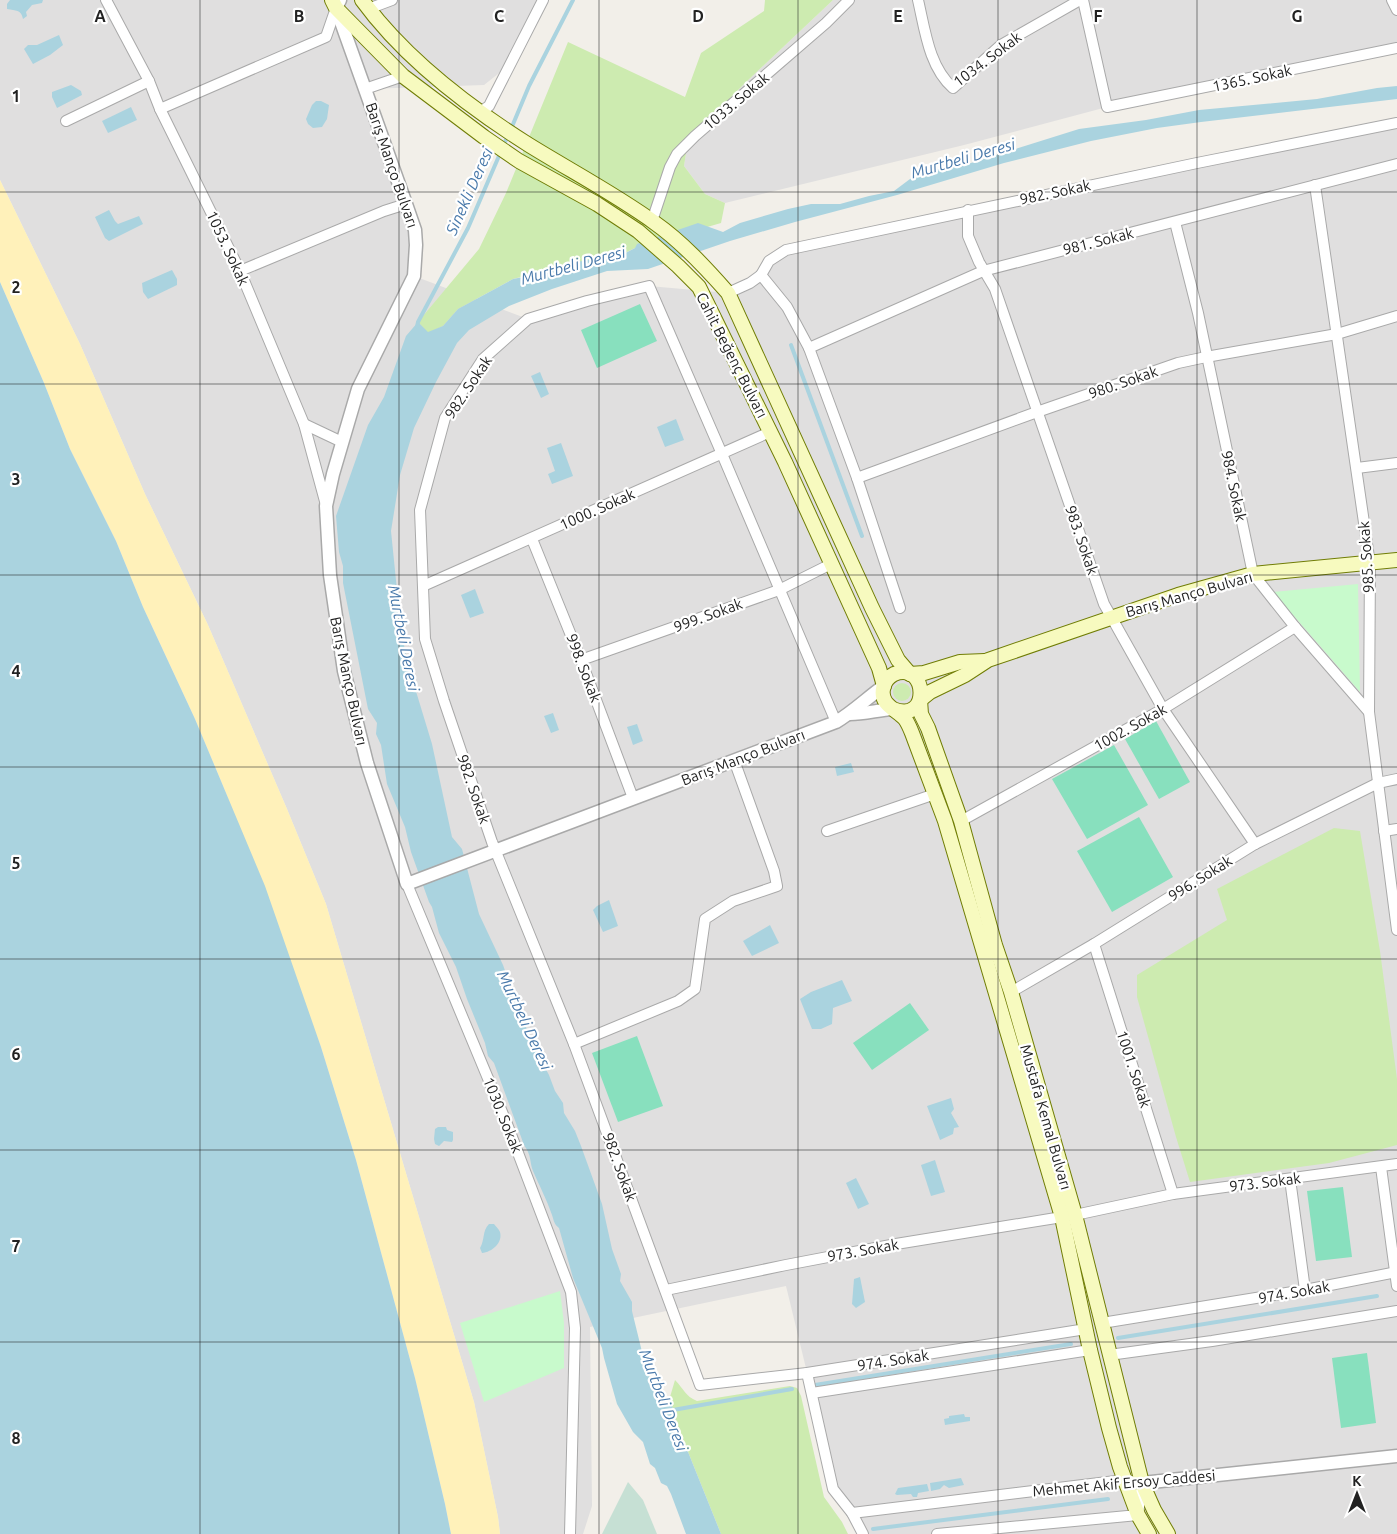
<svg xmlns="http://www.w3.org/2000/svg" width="1397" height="1534" font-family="Ubuntu,sans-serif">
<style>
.residential{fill:#e0dfdf}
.grass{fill:#cdebb0}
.wetland{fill:#c6e0d4}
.sand{fill:#fff1ba}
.park{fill:#c8facc}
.pitch{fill:#88e0be}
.water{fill:#aad3df}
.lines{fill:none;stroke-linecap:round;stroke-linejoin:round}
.stream{stroke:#aad3df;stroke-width:4}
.minor-casing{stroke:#a9a9a9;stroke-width:12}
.tertiary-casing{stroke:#a9a9a9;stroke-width:15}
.secondary-casing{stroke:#707d05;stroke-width:16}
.minor{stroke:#fff;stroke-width:10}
.tertiary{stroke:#fff;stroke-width:12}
.secondary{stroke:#f7fabf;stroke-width:14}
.grid{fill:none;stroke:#222;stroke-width:1;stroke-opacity:0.55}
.labels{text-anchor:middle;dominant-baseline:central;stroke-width:4.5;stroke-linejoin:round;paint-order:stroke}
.street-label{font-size:15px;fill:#222;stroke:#fff}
.water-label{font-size:16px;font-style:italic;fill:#4a7aab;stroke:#fff}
.grid-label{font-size:16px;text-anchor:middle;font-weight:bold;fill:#222;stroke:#fff;stroke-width:4.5;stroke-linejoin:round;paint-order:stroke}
</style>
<rect width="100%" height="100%" fill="#f2efe9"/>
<g class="residential">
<polygon points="0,0 543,0 512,63 484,85 366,89 406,204 414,276 528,319 649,286 728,293 750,283 775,255 1397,123 1397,1534 863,1534 833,1489 812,1393 786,1286 590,1327 592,1506 583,1534 500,1534 498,1517 474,1402 326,904 287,809 208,625 145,494 80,344 0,180"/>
<polygon points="833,0 1397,0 1397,48 1107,107 964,145 725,203 705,194 684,166 688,141 744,84"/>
</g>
<g class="grass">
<polygon points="765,0 833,0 744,84 688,141 684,166 705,194 725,203 721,223 635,248 613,259 593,259 513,279 458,309 443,326 428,333 418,322 479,249 506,193 568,42 685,97 701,53 764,11"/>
<circle cx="902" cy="692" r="9"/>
<polygon points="1334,828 1360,831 1380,951 1397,1079 1397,1145 1329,1163 1190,1182 1176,1137 1137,997 1137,975 1227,920 1217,889"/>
<path d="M675,1380C684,1389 685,1396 697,1401L790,1386L797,1388L801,1396L824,1497L842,1522L848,1534H721L676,1422L670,1397Z"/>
</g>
<polygon class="wetland" points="628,1482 643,1500 657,1534 602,1534"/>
<polygon class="sand" points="0,180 80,344 145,494 208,625 287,809 326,904 474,1402 498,1517 500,1534 451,1534 445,1504 415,1378 356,1160 321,1047 226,793 195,719 143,607 116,541 70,449 44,383 0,282"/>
<g class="park">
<polygon points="1358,584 1360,692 1273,592"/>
<polygon points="560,1291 564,1323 564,1368 484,1402 460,1323"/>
</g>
<g class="pitch">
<polygon points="640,304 657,341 597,368 581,330"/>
<polygon points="1156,721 1190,782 1159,799 1125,739"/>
<polygon points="1114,745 1148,805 1087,839 1052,779"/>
<polygon points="1139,817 1173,877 1112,912 1077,851"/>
<polygon points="910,1003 929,1030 872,1070 853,1043"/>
<polygon points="637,1036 663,1106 618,1122 592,1053"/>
<polygon points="1343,1187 1352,1257 1316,1261 1307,1191"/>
<polygon points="1367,1353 1376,1423 1341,1428 1332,1358"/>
</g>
<g class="water">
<path d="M10,0H43L42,3L32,5L26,12L27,16L23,19C21,9 16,11 7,9V4Z"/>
<polygon points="59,35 63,45 50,55 33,64 24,49 28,45 37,45"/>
<polygon points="71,85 81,91 82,95 57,108 52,97 52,92"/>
<path d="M1397,86V99L1201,122L1157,128L1091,141L1004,163L897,195L795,222L730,241L648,269L607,271L552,289L509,306L469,330L457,343L436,382L414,428L400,475L391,531L401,630L408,665L432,744L452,837L462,849L479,914L503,965L521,1015L535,1049L549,1075L555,1091L563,1103L564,1113L575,1131L581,1146L602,1204L612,1249L621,1274L620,1281L632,1302V1311L644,1360L649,1376L658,1392L661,1406L670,1397L676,1422L721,1534H686L671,1494L667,1486L661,1483L655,1468L650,1464L643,1442L633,1432L617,1404L604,1358L602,1348L573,1278L559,1228C554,1224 554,1221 552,1215C547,1200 539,1185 533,1171C529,1159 532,1157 524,1145L494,1063L488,1056L485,1043L467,999L456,967L439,933L432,907L429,902L411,852L405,827L387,784L381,745L376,734L377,723L368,709L343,583V566L339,552L336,516L368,425L384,397L406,336L418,322L428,332L443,326L458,309L513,279L538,274L571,263L593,259H614L635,248L637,244L698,223L723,232L740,223L788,209L811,204H840L869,196L894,191L914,176L943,167H958L1079,129L1146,120L1199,110L1317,99L1377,88Z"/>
<polygon points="316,101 321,101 329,105 327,119 322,127 313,128 308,124 306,119 312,105"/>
<polygon points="131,107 137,120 108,133 102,121"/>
<polygon points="109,210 115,221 118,224 139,216 143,224 109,241 105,238 95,217"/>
<polygon points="172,270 177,279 177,285 148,299 143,292 142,283"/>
<polygon points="0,282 44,383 70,449 116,541 143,607 195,719 265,886 321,1047 356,1160 415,1378 445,1504 451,1534 0,1534"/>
<polygon points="540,372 549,394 541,398 531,376"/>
<polygon points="676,419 684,440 665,447 657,427"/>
<polygon points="561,443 573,476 552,484 548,474 555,471 547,448"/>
<polygon points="475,589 484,613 470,618 461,595"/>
<polygon points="553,713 559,730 551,733 544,716"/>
<polygon points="637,724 643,741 633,745 627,727"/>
<polygon points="851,763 854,772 837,776 835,767"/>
<polygon points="609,900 618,926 603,932 593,910 597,906"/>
<polygon points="770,925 779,943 752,956 743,941"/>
<polygon points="842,980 852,1001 833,1008 832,1024 821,1029 812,1029 800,999 811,992"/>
<polygon points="951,1098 954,1109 951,1113 959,1127 954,1128 953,1134 940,1140 927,1106"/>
<polygon points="438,1127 446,1127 447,1130 453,1132 453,1140 452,1142 444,1141 439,1146 435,1144 434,1139 435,1129"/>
<polygon points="935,1160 945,1192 931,1196 921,1165"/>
<polygon points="856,1178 869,1204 858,1209 846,1183"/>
<path d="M489,1224H494C496,1227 499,1229 500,1232C503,1243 492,1252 482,1253L480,1248C485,1240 482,1231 489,1224Z"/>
<polygon points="860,1277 865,1302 856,1308 852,1304 854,1279"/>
<polygon points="964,1414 965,1417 970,1417 970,1421 945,1425 944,1419 949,1418 949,1416"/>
<polygon points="961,1478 964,1485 949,1488 944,1485 940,1489 931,1491 930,1483"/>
<polygon points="927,1484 929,1491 918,1493 917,1497 913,1497 911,1494 897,1495 895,1494 898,1488"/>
</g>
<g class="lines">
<g class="stream">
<polyline points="511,129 529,86 573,0"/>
<polyline points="417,327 418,322 468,228 508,135"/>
<polyline points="791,345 862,536"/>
<polyline points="1118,1338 1377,1296"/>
<polyline points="815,1385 1071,1344"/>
<polyline points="673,1410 792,1389"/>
<polyline points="873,1529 1108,1499"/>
</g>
<g class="minor-casing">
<g id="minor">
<polyline points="106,0 149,81 160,109 240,271 304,424 326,505"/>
<path d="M918,0C925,30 929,67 953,88L1001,45L1080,0"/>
<polyline points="1083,0 1107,107 1397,48"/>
<polyline points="1392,0 1397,10"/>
<polyline points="368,9 392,0"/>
<polyline points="365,89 403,76"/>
<polyline points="160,109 326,37 336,8"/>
<polyline points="480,112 489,106 492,100 543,0"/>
<polyline points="66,121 149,81"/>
<polyline points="1315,185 1370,564 1369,712 1397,930"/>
<polyline points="968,210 968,236 979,262 995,289 1104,604 1163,709 1255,844"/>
<polyline points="652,221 670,167 677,154 695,136 826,23 849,0"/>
<polyline points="1175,222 1198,313 1253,574 1295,627 1369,712"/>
<polyline points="240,271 384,211 406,204"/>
<polyline points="761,275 787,307 809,348 857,478 900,608"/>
<polyline points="728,293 750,283 761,275 769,261 786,250 1197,163 1397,123"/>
<polyline points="809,348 983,271 1397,164"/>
<polyline points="304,424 342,442"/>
<polyline points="1357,468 1397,463"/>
<polyline points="857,478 1037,412 1178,363 1206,357 1337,334 1397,316"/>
<polyline points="532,539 581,660 633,798"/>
<polyline points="423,586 770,432"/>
<polyline points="581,660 779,590 831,564"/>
<polyline points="836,722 722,454 649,286 587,301 528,319 483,359 445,418 420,510 425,639 444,701 492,842 574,1044 700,1385 807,1373 1086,1329"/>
<polyline points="961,821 1163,709 1295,627"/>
<polyline points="827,831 935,794"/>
<polyline points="1384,831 1397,829"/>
<polyline points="407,884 507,1124 571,1292 575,1328 570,1534"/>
<polyline points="1094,944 1173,1194"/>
<polyline points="1011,992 1094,944 1255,844 1378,783 1397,779"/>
<polyline points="574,1044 678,1001 695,989 705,919 733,901 777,886 774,871 734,760"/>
<polyline points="1381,1167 1397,1286"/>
<polyline points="1290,1179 1305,1290"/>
<polyline points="1075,1215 1173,1194 1397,1164"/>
<polyline points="666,1290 786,1265 896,1244 1062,1217"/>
<polyline points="1102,1323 1305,1290 1397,1272"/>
<polyline points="1109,1355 1212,1341 1397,1311"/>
<polyline points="807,1373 833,1489 852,1513 863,1534"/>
<polyline points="812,1393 1090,1350"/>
<polyline points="852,1513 1124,1480 1142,1483 1138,1515 937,1534"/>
</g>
</g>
<g class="tertiary-casing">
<g id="tertiary">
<path d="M340,0L336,8L406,204L415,230L416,245L414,276L358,389L333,474L326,506L330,575L344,671L367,763L407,884L836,722C853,712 867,698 884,686"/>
<path d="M850,714C865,714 878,710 893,709"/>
<polyline points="1142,1483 1397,1456"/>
</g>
</g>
<g class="secondary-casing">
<g id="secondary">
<polyline points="332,0 336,8 403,76 484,137 519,161 597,204 638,231 678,266 699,287 785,462 879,668 884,686"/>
<path d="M362,0C405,59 467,106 529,145C571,171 615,194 655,223C682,242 706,268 728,293L872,608L898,660L910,674"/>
<polyline points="910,674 924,673 960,662 985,661"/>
<polyline points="920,700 921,714 928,728 961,821 995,945 1011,992 1075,1215 1142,1483 1154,1510 1168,1534"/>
<polyline points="920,700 930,692 965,675 988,660 1178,595 1253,574 1397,560"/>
<path d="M893,709C931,725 928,660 894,674C888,677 884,683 883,689C880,705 896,709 905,719C908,723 910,728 912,733L945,821L1062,1217L1090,1350L1109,1428L1120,1467L1138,1515L1149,1534"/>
</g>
</g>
<use href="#minor" class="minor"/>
<use href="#tertiary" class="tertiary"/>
<use href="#secondary" class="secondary"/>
</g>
<path class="grid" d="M200,0V1534M399,0V1534M599,0V1534M798,0V1534M998,0V1534M1197,0V1534M0,192H1397M0,384H1397M0,575H1397M0,767H1397M0,959H1397M0,1150H1397M0,1342H1397"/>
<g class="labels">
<g class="street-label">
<text transform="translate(987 59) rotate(-37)">1034. Sokak</text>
<text transform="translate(1252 78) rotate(-12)">1365. Sokak</text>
<text transform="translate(736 101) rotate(-40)">1033. Sokak</text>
<text transform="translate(392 165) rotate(71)">Barış Manço Bulvarı</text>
<text transform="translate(1055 192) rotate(-12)">982. Sokak</text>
<text transform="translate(1098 241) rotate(-14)">981. Sokak</text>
<text transform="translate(228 248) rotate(65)">1053. Sokak</text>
<text transform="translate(732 355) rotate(63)">Cahit Beğenç Bulvarı</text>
<text transform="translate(1123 382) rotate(-19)">980. Sokak</text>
<text transform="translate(468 387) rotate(-56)">982. Sokak</text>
<text transform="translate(1234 486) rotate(78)">984. Sokak</text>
<text transform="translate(597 509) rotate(-24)">1000. Sokak</text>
<text transform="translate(1082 540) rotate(71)">983. Sokak</text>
<text transform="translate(1366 557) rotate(-94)">985. Sokak</text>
<text transform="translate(1189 594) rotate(-16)">Barış Manço Bulvarı</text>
<text transform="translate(708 615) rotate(-20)">999. Sokak</text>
<text transform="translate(584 668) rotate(69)">998. Sokak</text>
<text transform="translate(349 681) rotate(78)">Barış Manço Bulvarı</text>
<text transform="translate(1130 727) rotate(-29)">1002. Sokak</text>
<text transform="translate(743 757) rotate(-21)">Barış Manço Bulvarı</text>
<text transform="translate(474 789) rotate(71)">982. Sokak</text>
<text transform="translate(1200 878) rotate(-32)">996. Sokak</text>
<text transform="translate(1134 1069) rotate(72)">1001. Sokak</text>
<text transform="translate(503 1115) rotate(68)">1030. Sokak</text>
<text transform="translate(1046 1117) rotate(74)">Mustafa Kemal Bulvarı</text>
<text transform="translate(620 1167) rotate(70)">982. Sokak</text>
<text transform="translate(1265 1182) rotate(-7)">973. Sokak</text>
<text transform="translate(863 1250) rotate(-10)">973. Sokak</text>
<text transform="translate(1294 1292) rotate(-10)">974. Sokak</text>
<text transform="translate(893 1360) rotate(-9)">974. Sokak</text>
<text transform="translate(1124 1483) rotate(-5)">Mehmet Akif Ersoy Caddesi</text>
</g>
<g class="water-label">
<text transform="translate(963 158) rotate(-16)">Murtbeli Deresi</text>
<text transform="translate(469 191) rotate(-66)">Sinekli Deresi</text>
<text transform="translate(573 265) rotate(-15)">Murtbeli Deresi</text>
<text transform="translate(404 638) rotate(79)">Murtbeli Deresi</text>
<text transform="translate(525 1020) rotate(65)">Murtbeli Deresi</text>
<text transform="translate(664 1400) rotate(69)">Murtbeli Deresi</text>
</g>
</g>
<g class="grid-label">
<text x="100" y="22">A</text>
<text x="299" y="22">B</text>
<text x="499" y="22">C</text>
<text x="698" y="22">D</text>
<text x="898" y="22">E</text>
<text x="1098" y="22">F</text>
<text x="1297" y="22">G</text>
<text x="16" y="102">1</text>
<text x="16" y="293">2</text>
<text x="16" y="485">3</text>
<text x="16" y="677">4</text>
<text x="16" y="869">5</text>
<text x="16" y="1060">6</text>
<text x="16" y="1252">7</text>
<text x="16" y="1444">8</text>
</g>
<g transform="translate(1357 1494)" stroke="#ffffff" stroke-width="4" paint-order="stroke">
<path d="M0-4L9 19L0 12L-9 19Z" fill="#222222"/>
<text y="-8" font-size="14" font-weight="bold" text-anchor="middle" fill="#222222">K</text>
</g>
</svg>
